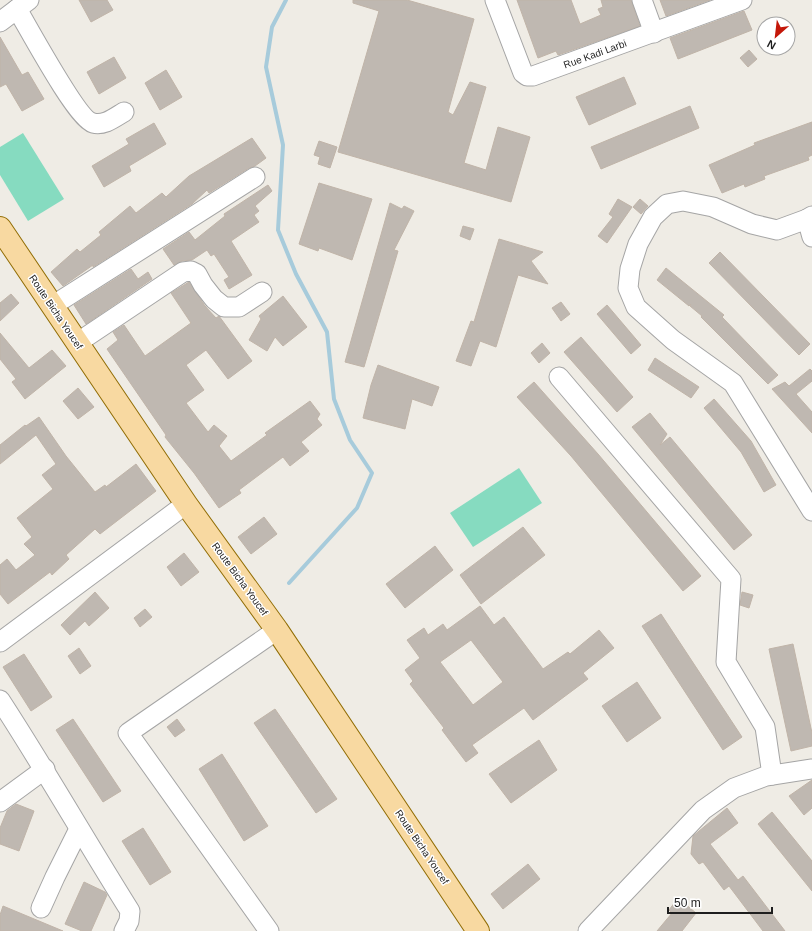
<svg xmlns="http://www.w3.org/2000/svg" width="812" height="931" font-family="Arial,sans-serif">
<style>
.pitch{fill:#86dbc0}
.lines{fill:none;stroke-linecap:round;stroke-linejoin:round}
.stream{stroke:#a7cbdb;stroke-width:4}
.building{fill:#bfb8b1;stroke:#c0b4a8;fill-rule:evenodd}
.minor-casing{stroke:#a5a5a5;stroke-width:21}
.major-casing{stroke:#926e06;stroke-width:24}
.minor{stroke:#fff;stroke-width:19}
.major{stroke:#f8d9a1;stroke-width:22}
.labels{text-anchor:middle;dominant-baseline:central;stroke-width:3;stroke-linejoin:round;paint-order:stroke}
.street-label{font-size:10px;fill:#1e1e1e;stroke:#fff}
</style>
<rect width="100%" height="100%" fill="#efece5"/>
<g class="pitch">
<polygon points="23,133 64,199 28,221 0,175 0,147"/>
<polygon points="519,468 542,503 473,547 450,513"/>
</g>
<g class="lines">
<polyline class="stream" points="286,0 272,27 266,67 283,145 278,230 296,274 327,332 334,399 350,440 372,473 357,508 289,583"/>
</g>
<g class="building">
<polygon points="79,0 107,0 113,10 91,22"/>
<polygon points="353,0 407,0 474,19 448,112 453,115 470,82 486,87 464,163 486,170 498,127 530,137 511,202 338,152 379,11 353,3"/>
<polygon points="517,0 571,0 580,24 601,15 598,9 603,7 601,0 631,0 640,26 558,55 556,51 538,58"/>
<polygon points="660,0 710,0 666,16"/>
<polygon points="744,11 752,30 678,59 670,38"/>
<polygon points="0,37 22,75 28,72 44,99 22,111 6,84 0,87"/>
<polygon points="749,50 757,59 748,67 740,58"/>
<polygon points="114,57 126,78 99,94 87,72"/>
<polygon points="166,70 182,97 160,110 145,83"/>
<polygon points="624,77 636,104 589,125 576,97"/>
<polygon points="690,106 699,128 601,169 591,147"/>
<polygon points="812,122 812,155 808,157 809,160 764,176 765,179 745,187 744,184 722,193 709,165 755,145 754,143"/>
<polygon points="154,123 166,144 129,166 131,171 104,187 92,166 129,144 126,139"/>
<polygon points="252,138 266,158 255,166 249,168 209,193 207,190 192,204 93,267 93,265 63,286 51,272 77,249 80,252 101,235 99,232 130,206 136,213 162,193 166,197 189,176"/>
<polygon points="319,141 337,147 330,168 318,164 320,157 314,155"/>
<polygon points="319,183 372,199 352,260 319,248 318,251 299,244"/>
<polygon points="268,185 272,191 255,206 259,211 254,215 259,222 231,241 252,275 229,289 224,280 229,277 214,254 211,256 207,250 192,260 182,261 174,265 163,249 189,232 195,240 225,216 224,214"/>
<polygon points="618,199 632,207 607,243 598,236 613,217 609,214"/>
<polygon points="640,199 648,206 641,214 633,207"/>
<polygon points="390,203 402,209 404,206 414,211 394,250 398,251 364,367 345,362"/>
<polygon points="463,226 474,229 470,240 460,236"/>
<polygon points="499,239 543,252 531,261 548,284 518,275 496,347 480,341 471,366 456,361 471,321 474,322"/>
<polygon points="720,252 810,344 799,355 709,263"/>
<polygon points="666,268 724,315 722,317 778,375 768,384 701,317 702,316 690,306 691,304 689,306 657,280"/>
<polygon points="131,269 138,279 148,272 152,279 86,324 74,305"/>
<polygon points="189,282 205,306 216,318 219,316 252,361 228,379 206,350 186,365 204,390 186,403 208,432 214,425 227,436 219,446 231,461 267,435 265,433 310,401 320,414 317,419 322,425 301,442 309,451 290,466 283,457 239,490 241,493 219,508 194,473 165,437 166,435 107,349 118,340 113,332 124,325 145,356 191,323 171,293"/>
<polygon points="11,294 19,303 0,321 0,303"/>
<polygon points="283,296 307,327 283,346 275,337 267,351 249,340 261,319 259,316"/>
<polygon points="561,302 570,314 561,321 552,308"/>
<polygon points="607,305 641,345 631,354 597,314"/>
<polygon points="0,333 29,368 52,350 66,366 25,399 12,382 16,379 0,359"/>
<polygon points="581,337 633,397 617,412 564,352"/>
<polygon points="542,343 550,353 539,363 531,353"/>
<polygon points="655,358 699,387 691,398 648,370"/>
<polygon points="378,365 439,387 432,406 412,399 405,429 363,418 371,385"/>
<polygon points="810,369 812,371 812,381 796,394 812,412 812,433 772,389 785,382 789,386"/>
<polygon points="534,382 598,454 701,576 683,591 571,456 517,397"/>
<polygon points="78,388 94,407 78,419 63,401"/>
<polygon points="714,399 751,441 776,485 764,492 741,452 704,408"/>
<polygon points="650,413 667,434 660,445 670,437 752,535 734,550 632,427"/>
<polygon points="39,417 66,456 95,492 105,485 106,487 136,464 156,491 100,534 95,529 66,555 69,559 52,575 50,572 8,604 0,594 0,565 7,559 16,570 35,555 24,544 32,537 17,518 53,489 42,475 56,464 36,435 0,464 0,445 25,425 26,426"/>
<polygon points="264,517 277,534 251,554 238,537"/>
<polygon points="523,527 545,555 481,604 460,575"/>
<polygon points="435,546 453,570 405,608 386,584"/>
<polygon points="184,553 199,572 181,586 167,567"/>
<polygon points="95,592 109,608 89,626 85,621 70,635 61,625"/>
<polygon points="742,592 753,595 749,608 740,605"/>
<path d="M480,606L494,625L504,617L543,669L568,652L570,654L599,630L614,648L583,673L588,679L533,720L524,708L472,745L478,753L466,762L442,730L444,728L410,684L413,681L405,670L420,658L407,640L424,628L428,635L443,624L447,630ZM471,640L503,682L473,705L440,662Z"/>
<polygon points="145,609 152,617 140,627 134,618"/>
<polygon points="661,614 742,737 723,750 642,626"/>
<polygon points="793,644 812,733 812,746 791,751 769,649"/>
<polygon points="79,648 91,666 80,674 68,656"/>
<polygon points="24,654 52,697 31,711 3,667"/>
<polygon points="637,682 661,718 627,742 602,706"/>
<polygon points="275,709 337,799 316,813 254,723"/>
<polygon points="73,719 121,791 103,802 56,730"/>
<polygon points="177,719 185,730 175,737 167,727"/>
<polygon points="539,740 557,770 511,803 489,774"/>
<polygon points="222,754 268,826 244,841 199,769"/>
<polygon points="812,780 812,808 804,815 789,796"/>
<polygon points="16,804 34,811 19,851 0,844 0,828 7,811"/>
<polygon points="727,808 738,823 710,844 738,880 743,876 785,931 763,931 729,886 724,890 703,862 699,864 691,854 693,836"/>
<polygon points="772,812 812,861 812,891 758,824"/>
<polygon points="143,828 171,872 150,885 122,841"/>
<polygon points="528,864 540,879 503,909 491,894"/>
<polygon points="84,882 105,892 107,895 91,931 82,931 65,924"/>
<polygon points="678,898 696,913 682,931 657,931 672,913 669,910"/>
<polygon points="3,906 63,931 0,931 0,915"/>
</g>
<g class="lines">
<g class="minor-casing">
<g id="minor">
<polyline points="495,0 523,73 527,76 533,76 742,0"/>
<polyline points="642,0 654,33"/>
<path d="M17,9C28,27 77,119 93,123C104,126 114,118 124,112"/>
<polyline points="0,22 29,0"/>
<polyline points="812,216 807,219 812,237"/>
<polyline points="807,219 777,230 752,224 713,207 683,201 667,204 653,217 638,244 630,269 628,288 636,307 673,340 733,383 812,511"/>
<polyline points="52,306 255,177"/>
<polyline points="77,343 183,272 191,271 197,274 203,285 214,299 224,307 239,307 262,292"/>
<polyline points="559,377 731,579 726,662 765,727 772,775"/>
<polyline points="0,642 186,504"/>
<path d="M0,700C45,769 86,841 130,911L129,921L124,931"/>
<polyline points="0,802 45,769"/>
<polyline points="41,908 55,877 79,829"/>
<polyline points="269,931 128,733 277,630"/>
<polyline points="588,931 703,810 734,788 766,776 812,769"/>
</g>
</g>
<g class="major-casing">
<polyline id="major" points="0,228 186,504 277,630 478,931"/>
</g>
<use href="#minor" class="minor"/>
<use href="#major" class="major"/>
</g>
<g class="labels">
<g class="street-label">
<text transform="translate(595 54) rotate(-20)">Rue Kadi Larbi</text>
<text transform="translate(56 312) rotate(56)">Route Bicha Youcef</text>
<text transform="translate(240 579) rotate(54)">Route Bicha Youcef</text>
<text transform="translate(422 847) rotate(56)">Route Bicha Youcef</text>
</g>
</g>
<g transform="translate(776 36) rotate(208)"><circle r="19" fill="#ffffff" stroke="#a5a5a5"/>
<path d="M0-3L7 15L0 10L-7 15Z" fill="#c41709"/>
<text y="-6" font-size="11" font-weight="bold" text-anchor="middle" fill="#1e1e1e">N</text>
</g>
<path d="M668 907v6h104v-6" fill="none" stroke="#1e1e1e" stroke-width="2"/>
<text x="674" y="907" font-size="12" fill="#1e1e1e" stroke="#ffffff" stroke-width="3" paint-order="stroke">50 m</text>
</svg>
